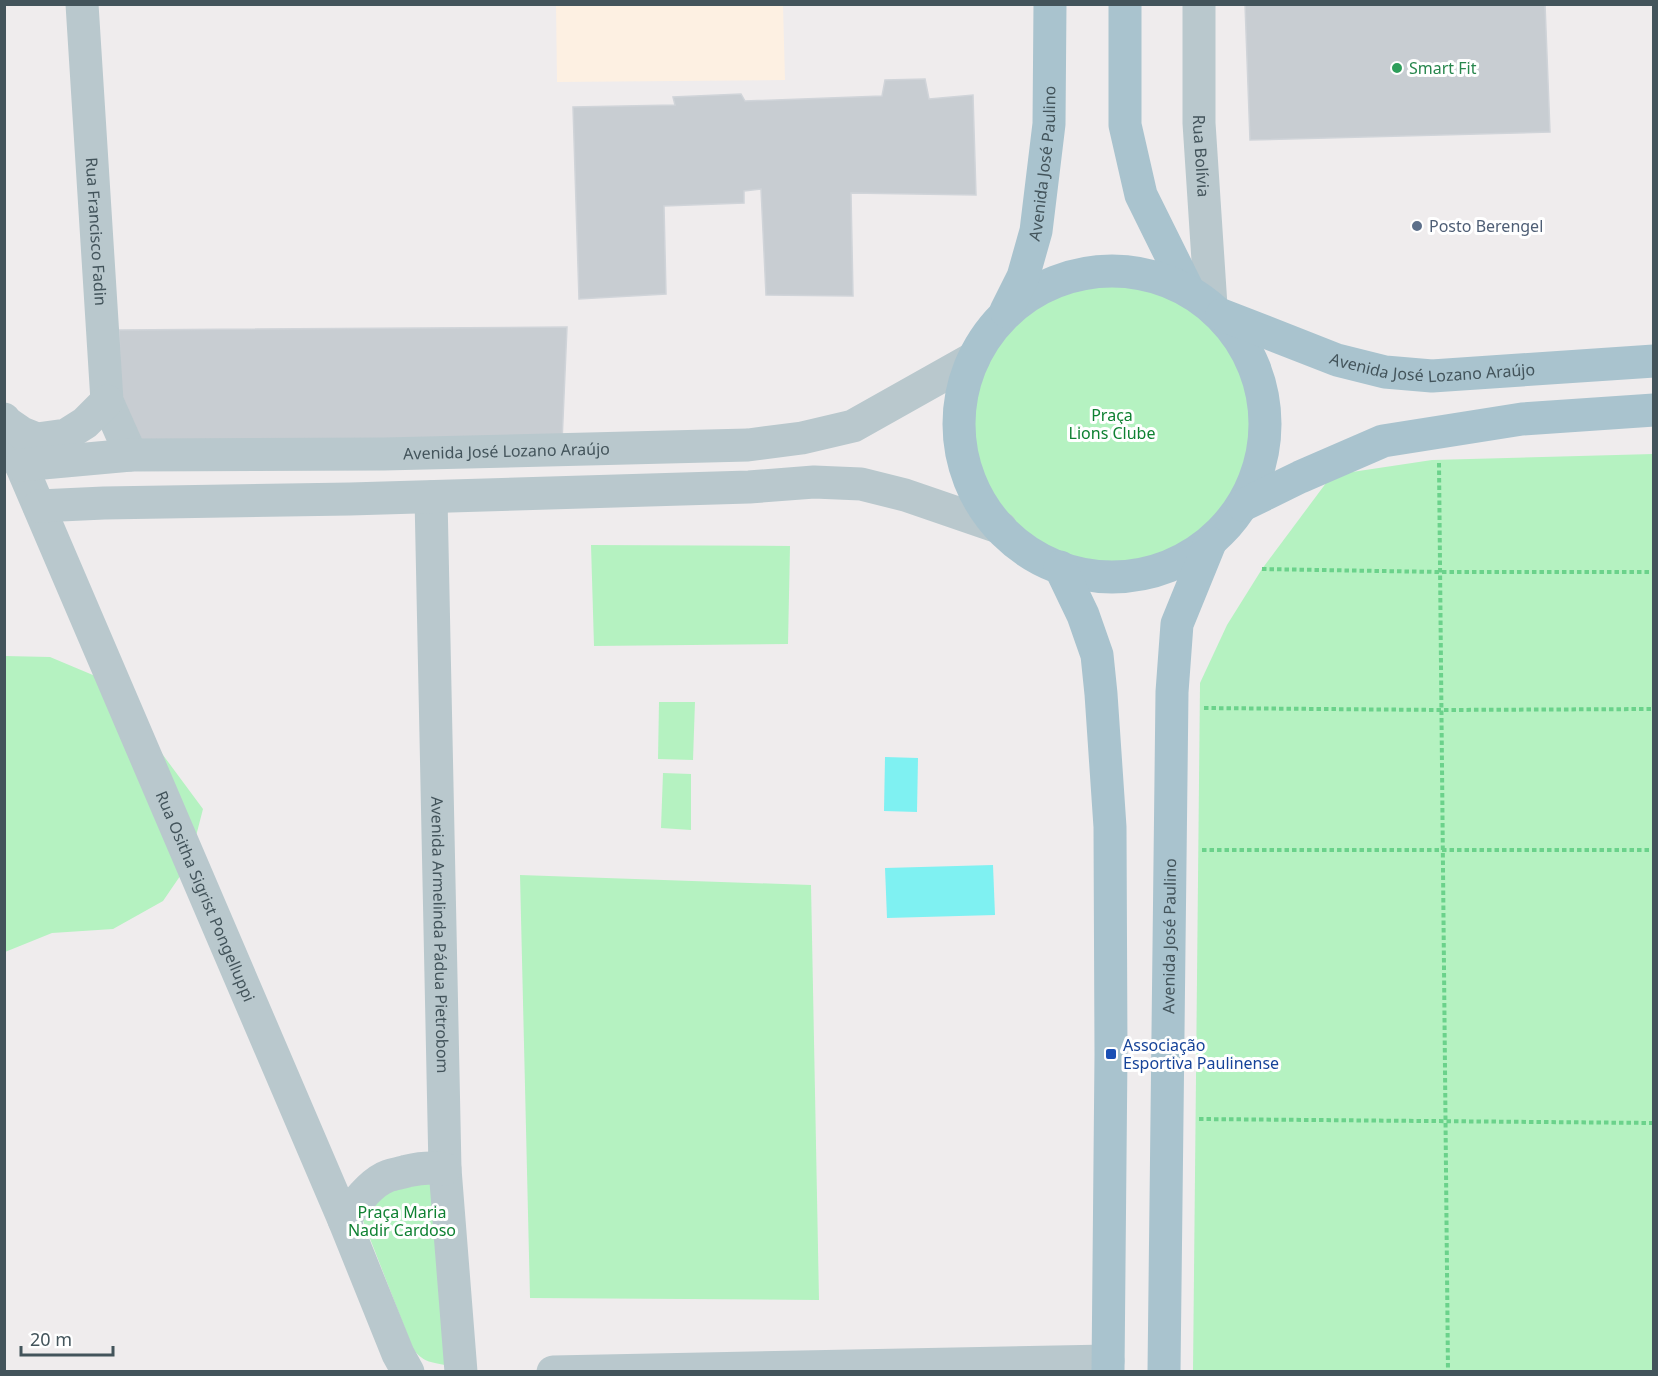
<svg xmlns="http://www.w3.org/2000/svg" width="1658" height="1376" font-family="'Noto Sans',sans-serif">
<style>
.commercial{fill:#fdf0e2}
.green{fill:#b5f2c1}
.water{fill:#7ff1f2}
.building{fill:#c8cdd2;stroke:#d0d4d9;stroke-width:1.5}
.lines{fill:none;stroke-linecap:round;stroke-linejoin:round}
.path{stroke:#6bd28b;stroke-width:4;stroke-dasharray:4.5 3;stroke-linecap:butt}
.minor{stroke:#b9c8cd;stroke-width:33}
.major{stroke:#a9c3ce;stroke-width:33}
.leisure-dot{fill:#2e9e5b;stroke:#fff;stroke-width:2}
.service-dot{fill:#5c6f8a;stroke:#fff;stroke-width:2}
.transit-dot{fill:#1a4fb4;stroke:#fff;stroke-width:2}
.labels{text-anchor:middle;dominant-baseline:central;stroke-width:6;stroke-linejoin:round;paint-order:stroke}
.leisure-label{font-size:16px;fill:#27864d;stroke:#fff;text-anchor:start}
.street-label{font-size:16px;fill:#43545b;stroke:#fff}
.service-label{font-size:16px;fill:#4e5e75;stroke:#fff;text-anchor:start}
.park-label{font-size:16px;fill:#0f8132;stroke:#fff}
.transit-label{font-size:16px;fill:#164399;stroke:#fff;text-anchor:start}
</style>
<rect width="100%" height="100%" fill="#efeced"/>
<polygon class="commercial" points="556,5 783,5 785,80 557,82"/>
<g class="green">
<circle cx="1112" cy="424" r="142"/>
<polygon points="1653,454 1653,1371 1193,1372 1200,683 1227,625 1262,569 1332,475 1432,460"/>
<polygon points="591,545 790,546 788,644 594,646"/>
<polygon points="5,656 50,657 100,678 140,724 203,809 189,863 163,901 113,929 52,933 5,952"/>
<polygon points="659,702 695,702 693,760 658,759"/>
<polygon points="663,773 691,774 691,830 661,828"/>
<polygon points="520,875 811,885 819,1300 530,1298"/>
<path d="M436,1178L445,1365C430,1362 423,1362 413,1349L360,1213L381,1191Z"/>
</g>
<g class="water">
<polygon points="885,757 918,758 917,812 884,811"/>
<polygon points="993,865 995,915 887,918 885,868"/>
</g>
<g class="building">
<polygon points="1245,4 1545,4 1550,132 1250,140"/>
<polygon points="925,79 929,99 973,95 976,195 851,193 853,296 766,295 761,189 744,191 744,203 664,206 666,294 579,299 573,107 675,105 673,97 741,94 745,101 882,96 885,80"/>
<polygon points="567,327 562,442 138,440 121,402 119,330"/>
</g>
<g class="lines">
<g class="path">
<polyline points="1439,463 1448,1372"/>
<polyline points="1262,569 1440,572 1654,572"/>
<polyline points="1204,708 1442,710 1654,709"/>
<polyline points="1202,850 1654,850"/>
<polyline points="1199,1119 1653,1123"/>
</g>
<g class="minor">
<path id="s1" d="M82,4L107,401L131,455"/>
<path id="s2" d="M1199,4V123L1211,306"/>
<path id="s3" d="M4,419L21,465L344,1220L398,1354L408,1372"/>
<polyline points="6,422 22,433 37,439 66,435 85,423 107,401"/>
<path id="s4" d="M21,465L131,455L384,454L748,445L802,438L853,426L974,358"/>
<path id="s5" d="M431,497L445,1169L461,1372"/>
<polyline points="39,506 104,503 350,499 749,487 814,482 861,484 905,495 1001,528"/>
<path d="M344,1220C354,1205 371,1182 388,1176C394,1174 401,1173 407,1171C420,1168 432,1167 445,1169"/>
<polyline points="553,1372 1108,1361"/>
</g>
<g class="major">
<polyline points="1125,4 1125,125 1141,195 1188,290"/>
<circle cx="1112" cy="424" r="153"/>
<path id="s6" d="M1006,311L1023,277L1036,231L1049,124L1050,4"/>
<path id="s7" d="M1222,315L1337,360L1385,372L1432,376L1654,361"/>
<polyline points="1243,505 1300,477 1383,441 1522,419 1654,410"/>
<polyline points="1060,567 1083,615 1097,655 1101,694 1110,827 1111,1054 1108,1372"/>
<path id="s8" d="M1164,1372L1172,692L1177,624L1210,543"/>
</g>
</g>
<circle class="leisure-dot" cx="1397" cy="68" r="6"/>
<circle class="service-dot" cx="1417" cy="226" r="6"/>
<rect class="transit-dot" x="1105" y="1048" width="12" height="12" rx="3"/>
<g class="labels">
<g class="leisure-label">
<text x="1409" y="68">Smart Fit</text>
</g>
<g class="street-label">
<text stroke="none"><textPath href="#s2" startOffset="152">Rua Bolívia</textPath></text>
<text stroke="none"><textPath href="#s6" startOffset="154">Avenida José Paulino</textPath></text>
<text stroke="none"><textPath href="#s1" startOffset="228">Rua Francisco Fadin</textPath></text>
<text stroke="none"><textPath href="#s7" startOffset="220">Avenida José Lozano Araújo</textPath></text>
<text stroke="none"><textPath href="#s4" startOffset="486">Avenida José Lozano Araújo</textPath></text>
<text stroke="none"><textPath href="#s3" startOffset="518">Rua Ositha Sigrist Pongelluppi</textPath></text>
<text stroke="none"><textPath href="#s5" startOffset="438">Avenida Armelinda Pádua Pietrobom</textPath></text>
<text stroke="none"><textPath href="#s8" startOffset="436">Avenida José Paulino</textPath></text>
</g>
<g class="service-label">
<text x="1429" y="226">Posto Berengel</text>
</g>
<g class="park-label">
<text x="1112" y="415">Praça<tspan x="1112" dy="18">Lions Clube</tspan></text>
<text x="402" y="1212">Praça Maria<tspan x="402" dy="18">Nadir Cardoso</tspan></text>
</g>
<g class="transit-label">
<text x="1123" y="1045">Associação<tspan x="1123" dy="18">Esportiva Paulinense</tspan></text>
</g>
</g>
<rect width="1658" height="1376" fill="none" stroke="#43545b" stroke-width="12"/>
<path d="M21 1346v9h92v-9" fill="none" stroke="#43545b" stroke-width="3"/>
<text x="30" y="1346" font-size="18" fill="#43545b" stroke="#ffffff" stroke-width="4.5" paint-order="stroke">20 m</text>
</svg>
